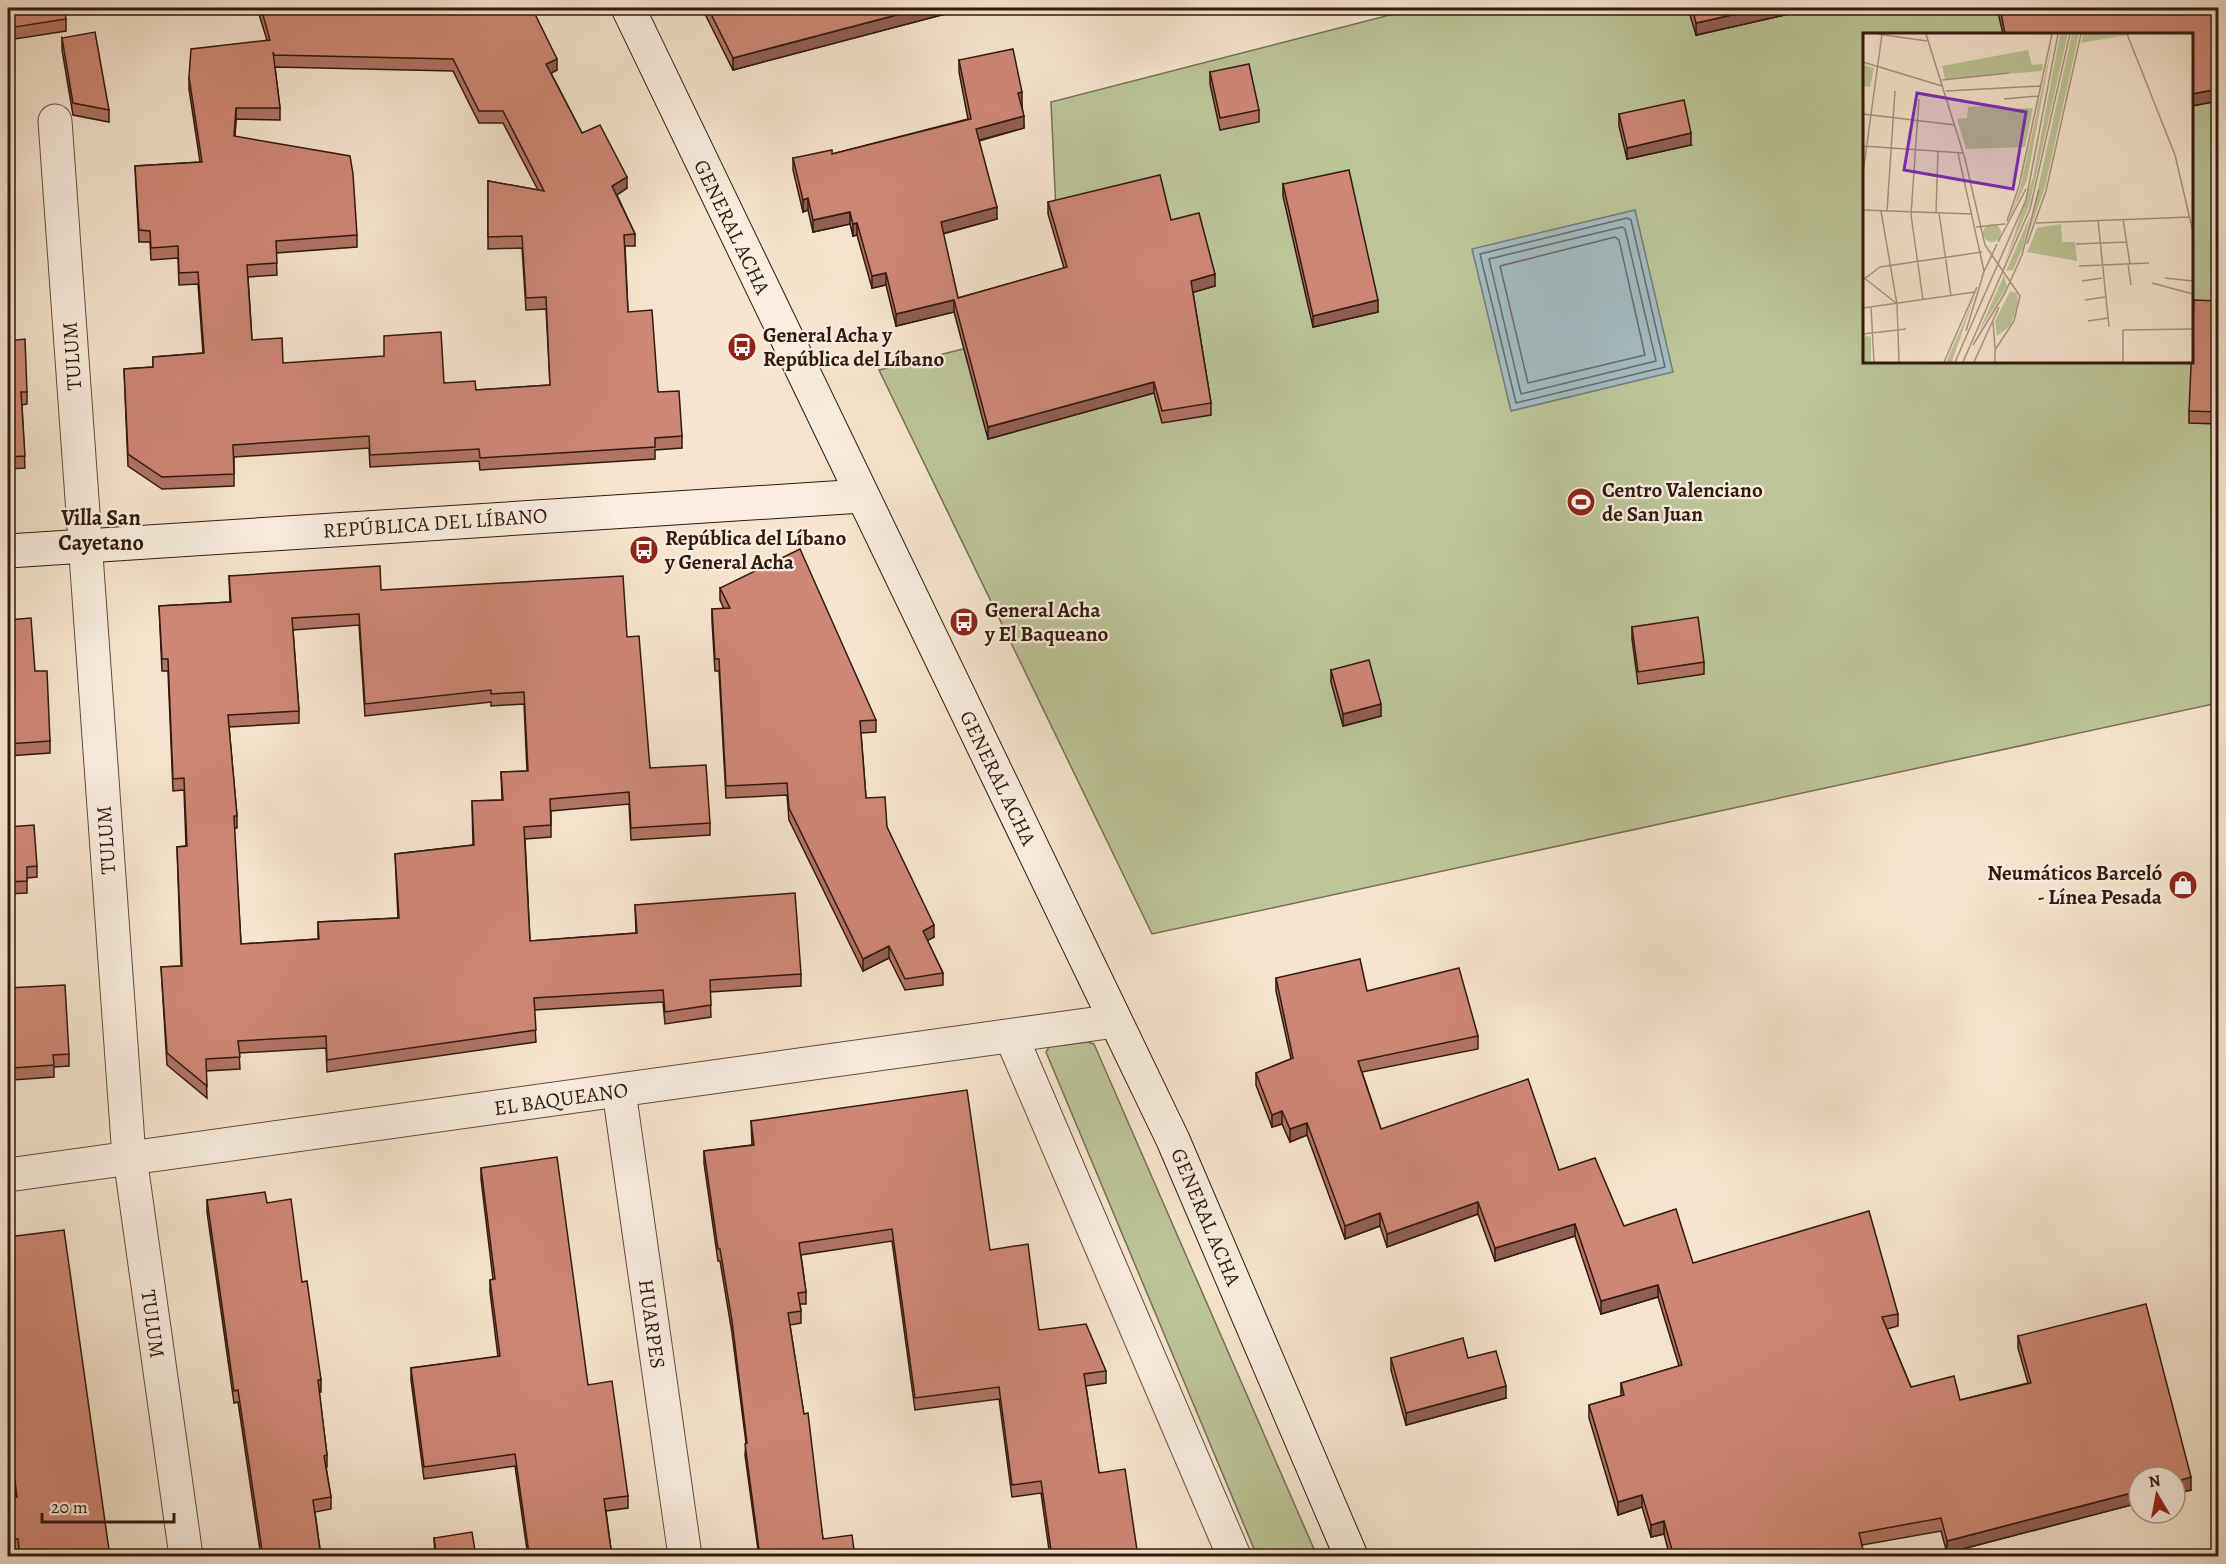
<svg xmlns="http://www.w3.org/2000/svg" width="2226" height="1564" font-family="Alegreya,serif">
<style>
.green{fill:#bcc599;stroke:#776f54;stroke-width:1.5;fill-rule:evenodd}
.water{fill:#a3bcc3;stroke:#767b7b;stroke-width:1.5}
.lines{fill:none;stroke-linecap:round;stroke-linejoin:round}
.shore{stroke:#6a6a68;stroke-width:1.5}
.street-casing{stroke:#634c3e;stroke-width:35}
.secondary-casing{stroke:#32190e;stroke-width:35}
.street{stroke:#f9eedf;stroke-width:33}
.secondary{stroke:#f9eedf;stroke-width:33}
.wall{fill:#b17465;stroke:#32190e;stroke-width:1.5;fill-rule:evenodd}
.shaded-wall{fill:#905e53;stroke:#32190e;stroke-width:1.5}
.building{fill:#ce8776;stroke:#32190e;stroke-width:1.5;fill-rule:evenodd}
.labels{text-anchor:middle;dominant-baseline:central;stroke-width:4.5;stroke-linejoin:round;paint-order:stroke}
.street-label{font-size:21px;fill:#32190e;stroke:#f9eedf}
.poi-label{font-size:21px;font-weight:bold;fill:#32190e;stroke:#f9eedf;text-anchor:start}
.neighbourhood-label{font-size:22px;font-weight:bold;fill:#32190e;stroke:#f9eedf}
.inset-road{fill:none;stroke:#a89381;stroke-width:1.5}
.view{fill:#7b2cbf;fill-opacity:0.15;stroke:#7b2cbf;stroke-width:3}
.inset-edge{fill:none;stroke:#32190e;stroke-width:3}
</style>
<rect width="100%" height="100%" fill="#f6e5ce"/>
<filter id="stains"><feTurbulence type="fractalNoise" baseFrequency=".00333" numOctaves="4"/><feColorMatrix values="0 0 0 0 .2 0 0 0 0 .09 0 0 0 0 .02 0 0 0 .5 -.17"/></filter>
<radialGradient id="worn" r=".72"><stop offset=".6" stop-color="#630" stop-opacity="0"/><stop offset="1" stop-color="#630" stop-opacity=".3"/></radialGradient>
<g class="green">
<path d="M1417,8H1688L1697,35L1815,8H2218V703L1152,934L879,370L999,340L1076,312L1056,212L1051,102ZM1864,34H2192V362H1864Z"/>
<polygon points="1088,1042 1094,1044 1317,1556 1257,1556 1046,1052 1049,1047"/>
</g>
<polygon class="water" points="1635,210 1673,372 1511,411 1472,249"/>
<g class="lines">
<g class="shore">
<polygon points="1627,218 1631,220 1665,367 1516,403 1480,254"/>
<polygon points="1622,227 1625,229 1656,361 1521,394 1489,259"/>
<polygon points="1615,237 1619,240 1645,355 1528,383 1500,266"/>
</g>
<g class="street-casing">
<g id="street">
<polyline points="55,121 128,1143 186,1556"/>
<polyline points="1011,1036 1234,1556"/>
<polyline points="619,1091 685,1556"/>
<polyline points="8,1175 1115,1021"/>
</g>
</g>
<g class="secondary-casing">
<g id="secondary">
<polyline points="628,8 1173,1140 1351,1556"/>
<polyline points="8,551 862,496"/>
</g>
</g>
<use href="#street" class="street"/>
<use href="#secondary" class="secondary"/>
</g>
<g class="wall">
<polygon points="8,8 66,19 66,31 15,39 13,30 8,31"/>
<path d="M257,8H532L557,70L551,73L582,133L627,188L617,195L635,234V246H625L628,312L658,392L682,436V448L655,450V459L480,470L479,461L370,467L369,448L234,457V486L162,489L128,466L124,369L153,367V357L203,353L198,284L179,285L178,258L151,260L150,242H139L135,166L200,162L189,89V77L267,40ZM275,67L453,71L479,123H503L538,190L488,181V249L522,248L526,310L546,309L550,385L476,390L444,383L283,363L252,340L248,277L277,275L276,253L357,247V235L235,136L236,119L280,120V108Z"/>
<polygon points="702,8 968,8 733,70"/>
<polygon points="1688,8 1815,8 1696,35"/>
<polygon points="1997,8 2218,8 2218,101 2192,106 2192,34 2003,34"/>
<polygon points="62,38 109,110 109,122 73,115 62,50"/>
<polygon points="959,60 1022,104 1024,128 979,141 997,219 943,234 958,298 1064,268 1048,214 1048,202 1171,220 1215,286 1193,292 1211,403 1211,415 1162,423 1154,393 988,439 954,312 896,326 886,285 872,288 857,235 853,236 850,224 813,232 808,210 803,212 793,170 793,158 832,154 968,119 959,72"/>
<polygon points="1210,72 1259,110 1259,122 1220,130 1210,84"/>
<polygon points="1619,114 1691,145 1627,159 1619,126"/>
<polygon points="1283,184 1378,312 1313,327 1283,196"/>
<polygon points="2218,301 2218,424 2189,423 2189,411"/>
<polygon points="8,329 8,341 27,392 27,404 22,405 25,468 8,469"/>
<path d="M229,576L381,590L627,637L650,768L710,823V835L631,840L629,804L551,811V837L525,839L530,941L636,933L635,905L801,974V986L710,992L711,1017L665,1024L663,1002L534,1010L536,1042L327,1072L326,1048L239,1053L240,1069L206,1071L207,1098L167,1065L161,967L181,966L177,847L186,846L184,790L173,791L168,671H162L159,606L230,602ZM359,625L365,716L491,702V706L524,704L527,771L501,772L502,800L472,801L473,845L395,854L398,918L318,922V939L241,944L234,828H237V816L229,727L299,723V711L293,630Z"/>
<polygon points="720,588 876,720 876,732 861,733 866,798 887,827 934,937 927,940 943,973 943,985 905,990 889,958 863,971 789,820 787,795 726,798 719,671 715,671 712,621 712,609 724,609 720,600"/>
<polygon points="8,620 35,671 50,741 50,753 8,756"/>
<polygon points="1632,627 1704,662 1704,674 1638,684 1632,639"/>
<polygon points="1331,670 1381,716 1343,726 1331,682"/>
<polygon points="8,827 37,866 37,877 27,878 27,893 8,894"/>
<polygon points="1276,978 1367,991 1478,1036 1478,1049 1362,1072 1381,1129 1559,1170 1624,1226 1693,1263 1898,1314 1898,1326 1887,1329 1911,1387 1960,1400 2028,1383 2018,1348 2018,1336 2191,1490 2175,1494 2175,1477 2139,1477 2139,1503 1947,1553 1941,1531 1862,1545 1864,1557 1670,1557 1664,1534 1651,1537 1642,1507 1618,1515 1589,1418 1589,1405 1621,1396 1621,1383 1679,1366 1658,1297 1601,1314 1575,1236 1495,1261 1478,1214 1387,1247 1380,1226 1345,1239 1307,1135 1290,1142 1282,1124 1272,1127 1256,1085 1256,1073 1291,1059 1276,991"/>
<polygon points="8,988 69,1054 69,1066 54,1067 54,1077 13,1080 8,1003"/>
<polygon points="751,1121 990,1250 1039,1330 1106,1371 1106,1383 1086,1386 1099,1473 1138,1557 1050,1557 1041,1493 1012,1497 999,1399 915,1410 892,1241 801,1255 806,1292 806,1304 800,1304 801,1311 801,1323 790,1325 823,1539 855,1557 759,1557 745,1455 746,1443 732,1333 720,1261 718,1261 704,1163 704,1151 752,1145"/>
<polygon points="481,1168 588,1385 628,1496 628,1508 606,1511 612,1557 528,1557 515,1466 424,1479 411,1380 411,1368 498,1357 490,1292 490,1280 493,1279 481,1179"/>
<polygon points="207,1200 267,1203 302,1282 321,1380 321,1392 319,1392 327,1455 327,1467 326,1467 331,1497 331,1509 315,1512 321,1557 261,1557 238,1402 234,1403 207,1212"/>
<polygon points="8,1237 110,1557 18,1557 18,1551 15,1551 9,1509 9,1497 16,1497 8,1439 8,1330 11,1330 8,1306"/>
<polygon points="1391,1358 1468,1358 1506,1398 1406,1425 1391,1370"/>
<polygon points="434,1538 476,1557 435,1557"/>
</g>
<g class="shaded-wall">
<polygon points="923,8 968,8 733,70 733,58"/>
<polygon points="1763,8 1815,8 1696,35 1696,23"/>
<polygon points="557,59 557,70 546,76 546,64"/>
<polygon points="2218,89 2218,101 2192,106 2192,94"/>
<polygon points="1022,92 1022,104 1018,104 1018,93"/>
<polygon points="236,108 236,119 234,148 234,136"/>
<polygon points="1024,116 1024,128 976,141 976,129"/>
<polygon points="1691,133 1691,145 1627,159 1627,148"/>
<polygon points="627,177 627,188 612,198 612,186"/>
<polygon points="808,198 808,210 803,212 803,200"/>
<polygon points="997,207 997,219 941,234 941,222"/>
<polygon points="850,212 850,224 813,232 813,220"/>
<polygon points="857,223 857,235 853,236 853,224"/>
<polygon points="886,273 886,285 872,288 872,276"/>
<polygon points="1215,274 1215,286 1191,293 1191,281"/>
<polygon points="954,300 954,312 896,326 896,314"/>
<polygon points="1378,300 1378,312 1313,327 1313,316"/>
<polygon points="1154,382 1154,393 988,439 988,427"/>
<polygon points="1381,704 1381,716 1343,726 1343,714"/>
<polygon points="934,925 934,937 923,943 923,931"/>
<polygon points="889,946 889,958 863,971 863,959"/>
<polygon points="1282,1111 1282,1124 1272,1127 1272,1115"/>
<polygon points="1307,1123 1307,1135 1290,1142 1290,1129"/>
<polygon points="1478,1202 1478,1214 1387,1247 1387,1234"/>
<polygon points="1380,1213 1380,1226 1345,1239 1345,1226"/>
<polygon points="1575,1224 1575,1236 1495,1261 1495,1248"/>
<polygon points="1658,1285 1658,1297 1601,1314 1601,1301"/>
<polygon points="1506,1386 1506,1398 1406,1425 1406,1413"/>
<polygon points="2191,1477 2191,1490 2175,1494 2175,1482"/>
<polygon points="2139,1491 2139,1503 1947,1553 1947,1541"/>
<polygon points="1642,1495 1642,1507 1618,1515 1618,1502"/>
<polygon points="1664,1521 1664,1534 1651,1537 1651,1525"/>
</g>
<g class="building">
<polygon points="8,8 64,8 66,19 15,27 13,18 8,19"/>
<path d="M261,8H532L557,59L546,64L582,133L600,125L627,177L612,186L635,234L624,235L628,312L652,310L658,392L679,391L682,436L655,438V447L480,458L479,449L370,455L369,436L233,445L234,474L162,477L128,454L124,369L153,367V357L204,353L198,272L179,273L178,246L151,248L150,231L139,230L135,166L202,162L189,77L191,49L270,40ZM273,52L274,55L453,59L479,111H503L544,191L488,181V237L522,236L526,298L546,297L550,385L476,390L475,381L444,383L441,332L384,336V356L283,363L282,338L252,340L247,265L277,263L276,241L357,235L353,174L350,156L234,136L236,108H280Z"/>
<polygon points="708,8 923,8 733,58"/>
<polygon points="1692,8 1763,8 1696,23"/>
<polygon points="2000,8 2218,8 2218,89 2192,94 2192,34 2005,34"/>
<polygon points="95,32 109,110 73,103 62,38"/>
<polygon points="1013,49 1022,92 1018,93 1024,116 976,129 997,207 941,222 958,298 1067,267 1048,202 1160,175 1171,220 1199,213 1215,274 1191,281 1211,403 1162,411 1154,382 988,427 954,300 896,314 886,273 872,276 857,223 853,224 850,212 813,220 808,198 803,200 793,158 832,150 832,154 971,119 959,60"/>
<polygon points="1249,64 1259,110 1220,118 1210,72"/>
<polygon points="1684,100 1691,133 1627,148 1619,114"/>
<polygon points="1349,170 1378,300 1313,316 1283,184"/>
<polygon points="2194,300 2218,301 2218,412 2189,411"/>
<polygon points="8,329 8,341 25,339 27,392 21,392 25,456 8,457"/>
<polygon points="800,549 876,720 860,721 866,798 885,797 887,827 934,925 923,931 943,973 905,979 889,946 863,959 789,808 787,783 726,786 719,659 715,659 712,609 730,608 720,588"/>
<path d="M380,566L381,590L623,576L627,637L639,636L650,768L706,765L710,823L631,828L629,792L550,799L551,825L524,827L530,941L637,933L635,905L795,893L801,974L710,980L711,1005L665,1012L663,990L534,998L536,1030L327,1060L326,1036L238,1041L240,1057L206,1059L207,1086L167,1053L161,967L182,966L177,847L187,846L184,778L173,779L168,659H162L159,606L231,602L229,576ZM359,614L365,704L491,690V694L524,692L528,771L501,772L503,800L472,801L474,845L395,854L399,918L318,922L319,939L241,944L234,816H237L228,715L299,711L292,618Z"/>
<polygon points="1698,617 1704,662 1638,672 1632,627"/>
<polygon points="31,618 35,671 47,671 50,741 8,744 8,620"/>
<polygon points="1369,660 1381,704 1343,714 1331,670"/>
<polygon points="34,825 37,866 27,867 27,881 8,882 8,827"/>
<polygon points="1360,959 1367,991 1459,968 1478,1036 1358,1061 1381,1129 1528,1079 1559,1170 1595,1158 1624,1226 1676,1209 1693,1263 1869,1211 1898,1314 1882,1317 1911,1387 1954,1376 1960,1400 2031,1383 2018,1336 2146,1304 2191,1477 2175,1482 2175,1477 2139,1477 2139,1491 1947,1541 1941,1518 1859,1533 1864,1554 1854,1557 1674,1557 1664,1521 1651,1525 1642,1495 1618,1502 1589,1405 1624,1395 1621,1383 1682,1365 1658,1285 1601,1301 1575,1224 1495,1248 1478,1202 1387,1234 1380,1213 1345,1226 1307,1123 1290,1129 1282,1111 1272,1115 1256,1073 1293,1058 1276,978"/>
<polygon points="65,985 69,1054 53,1055 54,1065 13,1068 8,988"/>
<polygon points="967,1090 990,1250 1028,1244 1039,1330 1086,1324 1106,1371 1084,1374 1099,1473 1125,1469 1138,1557 1052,1557 1041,1481 1012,1485 999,1387 915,1398 892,1229 799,1243 806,1292 798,1293 801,1311 788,1313 804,1414 808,1413 823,1539 852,1535 855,1557 760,1557 745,1444 747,1443 732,1321 720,1249 718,1249 704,1151 754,1145 751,1121"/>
<polygon points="557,1157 588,1385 612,1381 628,1496 604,1499 612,1557 548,1557 547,1553 529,1554 515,1454 424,1467 411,1368 500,1356 490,1280 495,1279 481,1168"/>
<polygon points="265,1192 267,1203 291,1199 302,1282 307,1281 321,1380 318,1380 327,1455 324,1456 331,1497 313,1500 321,1557 263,1557 238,1390 234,1391 207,1200"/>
<polygon points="64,1230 110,1557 20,1557 18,1539 15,1539 9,1497 17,1497 8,1427 8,1330 12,1330 8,1294 8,1237"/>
<polygon points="1463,1338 1468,1358 1496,1351 1506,1386 1406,1413 1391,1358"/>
<polygon points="472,1532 476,1557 437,1557 434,1538"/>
</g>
<defs>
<g id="bus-disc" transform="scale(1.5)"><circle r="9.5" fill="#8f2418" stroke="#f9eedf"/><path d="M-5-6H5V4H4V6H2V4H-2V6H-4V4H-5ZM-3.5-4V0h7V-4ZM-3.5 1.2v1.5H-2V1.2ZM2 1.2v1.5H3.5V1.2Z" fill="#fff"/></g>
<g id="stadium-disc" transform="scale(1.5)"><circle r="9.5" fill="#8f2418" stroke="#f9eedf"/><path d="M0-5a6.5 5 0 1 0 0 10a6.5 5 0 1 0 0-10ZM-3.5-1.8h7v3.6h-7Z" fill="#fff"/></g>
<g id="shop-disc" transform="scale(1.5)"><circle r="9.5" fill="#8f2418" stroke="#f9eedf"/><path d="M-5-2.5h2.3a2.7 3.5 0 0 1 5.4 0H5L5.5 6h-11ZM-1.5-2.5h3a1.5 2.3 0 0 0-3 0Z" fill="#fff"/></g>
</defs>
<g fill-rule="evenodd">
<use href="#bus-disc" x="742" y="347"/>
<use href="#stadium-disc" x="1581" y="502"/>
<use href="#bus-disc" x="644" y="550"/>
<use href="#bus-disc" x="964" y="622"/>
<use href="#shop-disc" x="2183" y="885"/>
</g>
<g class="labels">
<g class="street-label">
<text transform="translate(732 227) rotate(64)">GENERAL ACHA</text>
<text transform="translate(72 356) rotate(-94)">TULUM</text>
<text transform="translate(435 523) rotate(-4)">REPÚBLICA DEL LÍBANO</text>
<text transform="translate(998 778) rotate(64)">GENERAL ACHA</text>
<text transform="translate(106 840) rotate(-94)">TULUM</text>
<text transform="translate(561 1099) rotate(-8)">EL BAQUEANO</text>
<text transform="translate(1206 1217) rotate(67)">GENERAL ACHA</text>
<text transform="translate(153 1324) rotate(82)">TULUM</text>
<text transform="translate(652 1324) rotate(82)">HUARPES</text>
</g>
<g class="poi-label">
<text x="763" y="335">General Acha y<tspan x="763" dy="24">República del Líbano</tspan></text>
<text x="1602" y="490">Centro Valenciano<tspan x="1602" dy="24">de San Juan</tspan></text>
<text x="665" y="538">República del Líbano<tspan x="665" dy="24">y General Acha</tspan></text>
<text x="985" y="610">General Acha<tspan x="985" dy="24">y El Baqueano</tspan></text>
<text x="2162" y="873" text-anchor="end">Neumáticos Barceló<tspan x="2162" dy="24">- Línea Pesada</tspan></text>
</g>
<g class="neighbourhood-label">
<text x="101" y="518">Villa San<tspan x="101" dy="25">Cayetano</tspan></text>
</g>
</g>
<g transform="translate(1863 33)">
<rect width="330" height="330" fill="#f6e5ce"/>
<path d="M191,1L164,147L144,191L157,156ZM197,1H205L166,173L142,229L170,145ZM209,1H216L182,154L164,205ZM220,1H263L264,2L218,10ZM165,17L169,32L180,31L179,38L82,46L79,33ZM0,32L11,35L7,54L0,53ZM137,72L138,76L170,75L162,114L103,116L94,86L104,85L105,74ZM167,183L160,214L150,237L143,238ZM198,191L199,209H212L214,228L164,219L174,195ZM120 200a9 9 0 1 1 18 0a9 9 0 1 1-18 0ZM141,242L144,254L115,300L139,247ZM147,258L154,260L155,272L147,293L134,303L132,288ZM113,259L89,329H83L101,289ZM0,302L8,304V329H0Z" fill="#bcc599"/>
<path class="inset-road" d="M15,1L64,8M63,1L102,126L122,212L157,263L151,288L132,317V329M264,1L312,122L330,199M0,29L79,53M79,47L146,40M83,58L177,53M56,66L48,182L60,267M141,66L175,63M0,81L92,92M0,113L100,120M95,120L121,238M0,140L19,1M0,177L109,181M18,178L34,271L36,329M24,178L32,58M73,180L75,119M76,180L88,263M260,186L267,231M235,187L246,294M144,188L156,153L189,1M173,190L327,184M113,194L142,191M135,209L163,156M164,211L183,158L218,1M213,211L264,209M159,222L176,156M265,231L268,252M216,233L286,230M119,243L134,211M0,244L33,270M302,245L330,248M0,247L17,234L119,219M219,248L239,245M289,250L330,261M142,260L159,222M222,267L242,264M8,274L11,329M0,275L112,259M225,288L245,285M130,289L132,315M103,298L120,242M0,301L43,296M110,312L142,260M81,329L114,254M92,329L163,167L195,1M100,329L167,176L207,1M111,329L136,274M260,329V297L330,296"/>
<path class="view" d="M54,60L163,79L150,156L41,137Z"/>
<rect width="330" height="330" class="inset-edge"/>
</g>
<rect width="2226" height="1564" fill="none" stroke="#f6e5ce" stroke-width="30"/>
<rect x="9" y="9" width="2208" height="1546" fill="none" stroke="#32190e" stroke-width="3"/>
<rect x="15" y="15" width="2196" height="1534" fill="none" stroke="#32190e" stroke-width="1.5"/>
<g transform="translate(2157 1495) rotate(350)"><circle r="28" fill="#f9eedf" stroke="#a9998b" stroke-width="1.5"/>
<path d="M0-4.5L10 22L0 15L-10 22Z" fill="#8f2418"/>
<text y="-9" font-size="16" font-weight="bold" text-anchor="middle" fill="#32190e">N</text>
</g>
<path d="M42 1513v9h132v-9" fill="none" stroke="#32190e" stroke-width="3"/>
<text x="51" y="1513" font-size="18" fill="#32190e" stroke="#f9eedf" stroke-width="4.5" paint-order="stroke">20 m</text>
<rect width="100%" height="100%" filter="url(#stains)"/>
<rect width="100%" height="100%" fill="url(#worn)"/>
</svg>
